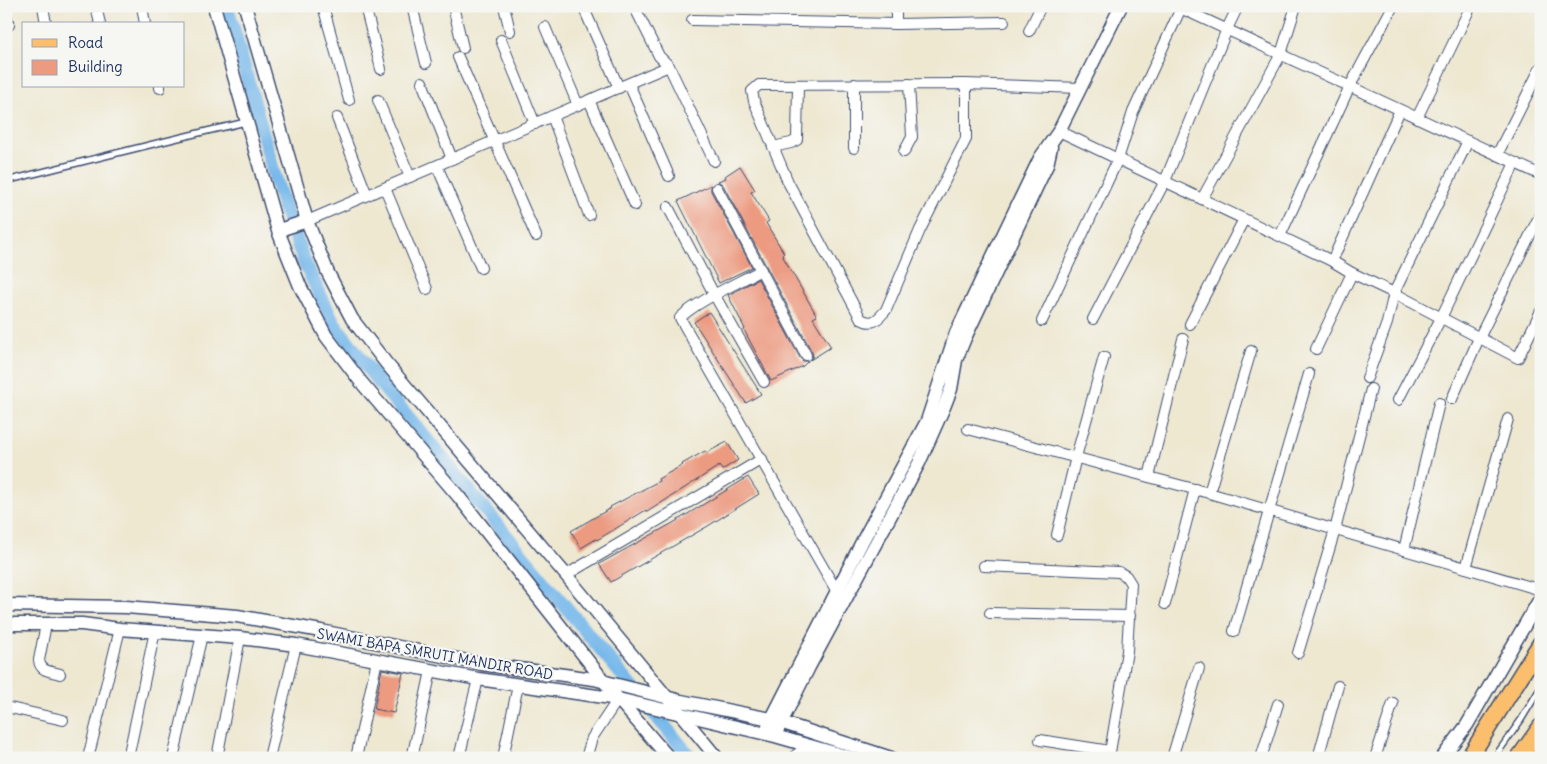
<svg xmlns="http://www.w3.org/2000/svg" width="1547" height="764" font-family="Delius,sans-serif">
<style>
.lines{fill:none;stroke-linecap:round;stroke-linejoin:round}
.canal{stroke:#76b8eb;stroke-width:14}
.building{fill:#ec9a80}
.service-casing{stroke:#3b4b6f;stroke-width:8}
.minor-casing{stroke:#3b4b6f;stroke-width:12}
.tertiary-casing{stroke:#3b4b6f;stroke-width:15}
.primary-casing{stroke:#3b4b6f;stroke-width:19}
.service{stroke:#fff;stroke-width:5}
.minor{stroke:#fff;stroke-width:10}
.tertiary{stroke:#fff;stroke-width:12}
.primary{stroke:#fabe6d;stroke-width:16}
.labels{text-anchor:middle;dominant-baseline:central;stroke-width:4.5;stroke-linejoin:round;paint-order:stroke}
.street-label{font-size:14px;fill:#1b2f5e;stroke:#f6f6f2}
</style>
<rect width="100%" height="100%" fill="#f6f6f2"/>
<filter id="ink" filterUnits="userSpaceOnUse"><feTurbulence type="fractalNoise" baseFrequency=".02" numOctaves="2"/><feDisplacementMap in="SourceGraphic" scale="10" xChannelSelector="R" yChannelSelector="G"/><feConvolveMatrix kernelMatrix="1 2 1 2 8 2 1 2 1" color-interpolation-filters="sRGB"/></filter>
<filter id="wash" filterUnits="userSpaceOnUse"><feTurbulence type="fractalNoise" baseFrequency=".0096" numOctaves="4" result="noise"/><feDisplacementMap in="SourceGraphic" scale="20" xChannelSelector="R" yChannelSelector="G"/><feGaussianBlur stdDeviation="1.12" result="paint"/><feColorMatrix in="noise" values="0 0 0 0 0 0 0 0 0 0 0 0 0 0 0 0 0 1.4 0 .05"/><feComposite in="paint" operator="in"/></filter>
<g filter="url(#wash)">
<rect width="100%" height="100%" fill="#eee8d1"/>
<g class="lines">
<polyline class="canal" points="227,6 282,202 306,266 334,323 374,376 691,758"/>
</g>
<g id="blocks">
<g class="building">
<polygon points="740,166 755,190 751,192 769,221 766,223 784,253 782,255 817,316 813,318 831,347 810,360 813,356 812,352 723,185 718,181 726,178 725,176"/>
<polygon points="711,185 711,191 752,267 719,283 678,201"/>
<polygon points="758,279 800,358 803,361 808,361 803,366 771,381 744,330 745,329 728,295"/>
<polygon points="709,312 761,394 746,403 694,322"/>
<polygon points="727,442 738,460 722,470 719,466 647,512 646,510 597,540 596,539 581,548 571,531 611,508 610,507 659,481 658,479 683,465 682,464 705,451 706,453"/>
<polygon points="748,477 759,494 708,526 611,582 599,564 673,523"/>
<polygon points="382,669 403,673 394,713 374,709"/>
</g>
</g>
</g>
<g filter="url(#ink)">
<use href="#blocks" fill-opacity="0" stroke="#3b4b6f" stroke-width="1"/>
<g class="lines">
<g class="service-casing">
<g id="service">
<path d="M6,181C86,161 166,140 246,122"/>
<polyline points="1494,758 1521,720 1541,687"/>
</g>
</g>
<g class="minor-casing">
<g id="minor">
<polyline points="43,6 46,24"/>
<polyline points="96,6 100,24"/>
<polyline points="142,6 145,24"/>
<polyline points="323,6 349,100"/>
<polyline points="365,6 381,69"/>
<polyline points="412,6 426,63"/>
<polyline points="453,6 463,48"/>
<polyline points="504,6 510,31"/>
<polyline points="634,6 659,56 669,66 714,161"/>
<polyline points="1176,6 1541,175"/>
<polyline points="585,11 619,88"/>
<polyline points="6,15 9,25"/>
<polyline points="692,20 896,24 896,6"/>
<polyline points="896,24 1004,22"/>
<polyline points="545,27 578,105"/>
<polyline points="1029,31 1041,6"/>
<polyline points="501,40 535,124"/>
<polyline points="458,57 536,236"/>
<polyline points="422,82 452,159"/>
<polyline points="629,84 669,176"/>
<path d="M966,84V139L920,230L886,310C878,319 873,326 861,319L788,182L754,101L752,91L759,85L966,84L1080,88"/>
<polyline points="160,86 160,88"/>
<polyline points="378,100 410,177"/>
<polyline points="589,100 635,205"/>
<polyline points="552,116 589,215"/>
<polyline points="337,118 367,195"/>
<polyline points="1417,118 1471,6"/>
<polyline points="1059,131 1332,261 1352,273 1394,293 1518,358 1541,311"/>
<polyline points="773,147 791,143 797,140 798,85"/>
<polyline points="854,148 854,84"/>
<polyline points="904,152 912,137 909,84"/>
<polyline points="1497,155 1541,67"/>
<polyline points="437,166 481,268"/>
<polyline points="385,188 427,289"/>
<polyline points="717,188 806,355"/>
<polyline points="1202,199 1281,54 1296,6"/>
<polyline points="668,207 715,296 764,382"/>
<polyline points="307,221 669,66"/>
<polyline points="1280,236 1350,86 1393,6"/>
<polyline points="1332,261 1400,110"/>
<path d="M761,270C740,282 695,302 680,318L840,597"/>
<polyline points="1093,319 1165,181 1227,29 1238,6"/>
<polyline points="1042,321 1118,159 1133,112 1182,6"/>
<polyline points="1190,324 1244,219"/>
<polyline points="1316,349 1352,273"/>
<polyline points="1367,378 1387,323 1394,293 1468,141"/>
<polyline points="1452,399 1479,338 1541,213"/>
<polyline points="1398,400 1441,318 1515,163"/>
<polyline points="968,429 1209,493 1541,590"/>
<polyline points="1149,477 1183,339"/>
<polyline points="1209,493 1251,351"/>
<polyline points="1057,535 1076,457 1104,357"/>
<polyline points="1404,550 1439,403"/>
<polyline points="984,566 1119,572 1126,576 1131,584 1127,651 1109,758"/>
<polyline points="1466,568 1508,419"/>
<polyline points="566,575 762,459"/>
<polyline points="1165,604 1195,489"/>
<polyline points="990,613 1130,616"/>
<path d="M46,624L39,660C40,672 51,671 60,674"/>
<polyline points="1234,631 1309,374"/>
<polyline points="1298,653 1335,530 1371,389"/>
<polyline points="6,707 63,720"/>
<polyline points="1040,740 1110,751"/>
<polyline points="88,758 120,629"/>
<polyline points="128,758 155,631"/>
<polyline points="173,758 202,635"/>
<polyline points="217,758 240,638"/>
<polyline points="269,758 296,645"/>
<polyline points="356,758 377,660"/>
<polyline points="412,758 431,671"/>
<polyline points="459,758 478,679"/>
<polyline points="503,758 518,685"/>
<polyline points="586,758 592,738 618,699"/>
<polyline points="792,758 809,745"/>
<polyline points="1172,758 1199,668"/>
<polyline points="1261,758 1278,704"/>
<polyline points="1318,758 1338,686"/>
<polyline points="1375,758 1393,703"/>
</g>
</g>
<g class="tertiary-casing">
<g id="tertiary">
<polyline points="214,6 278,231 300,286 326,336 361,382 459,497 618,699 669,758"/>
<polyline points="245,6 307,221 328,273 352,319 386,363 566,575 717,758"/>
<polyline points="279,230 307,221"/>
<polyline points="6,605 126,607 237,616 321,631 482,664 594,679 681,701 771,719 891,758"/>
<polyline points="6,624 82,624 120,629 240,638 296,645 478,679 618,699 775,736 852,758"/>
<polyline points="768,726 862,542 927,421 956,333 1040,158 1059,131 1121,6"/>
<polyline points="778,729 809,667 919,463 944,407 951,389 956,360 965,338 1047,165 1051,147"/>
<polyline points="1442,758 1467,725 1541,597"/>
</g>
</g>
<g class="primary-casing">
<g id="primary">
<polyline points="1469,758 1541,643"/>
<polyline points="1519,758 1541,727"/>
</g>
</g>
<use href="#service" class="service"/>
<use href="#minor" class="minor"/>
<use href="#tertiary" class="tertiary"/>
<use href="#primary" class="primary"/>
</g>
</g>
<g class="labels">
<g class="street-label">
<text transform="translate(435 654) rotate(10)">SWAMI BAPA SMRUTI MANDIR ROAD</text>
</g>
</g>
<rect width="1547" height="764" fill="none" stroke="#f6f6f2" stroke-width="25"/>
<rect x="22" y="22" width="162" height="65" fill="#f6f6f2" stroke="#9ea6b7"/>
<rect x="32" y="39" width="25" height="8" fill="#fabe6d" stroke="#9ea6b7"/>
<text x="68" y="48" font-size="15" fill="#1b2f5e">Road</text>
<rect x="32" y="60" width="25" height="15" fill="#ec9a80" stroke="#9ea6b7"/>
<text x="68" y="72" font-size="15" fill="#1b2f5e">Building</text>
</svg>
